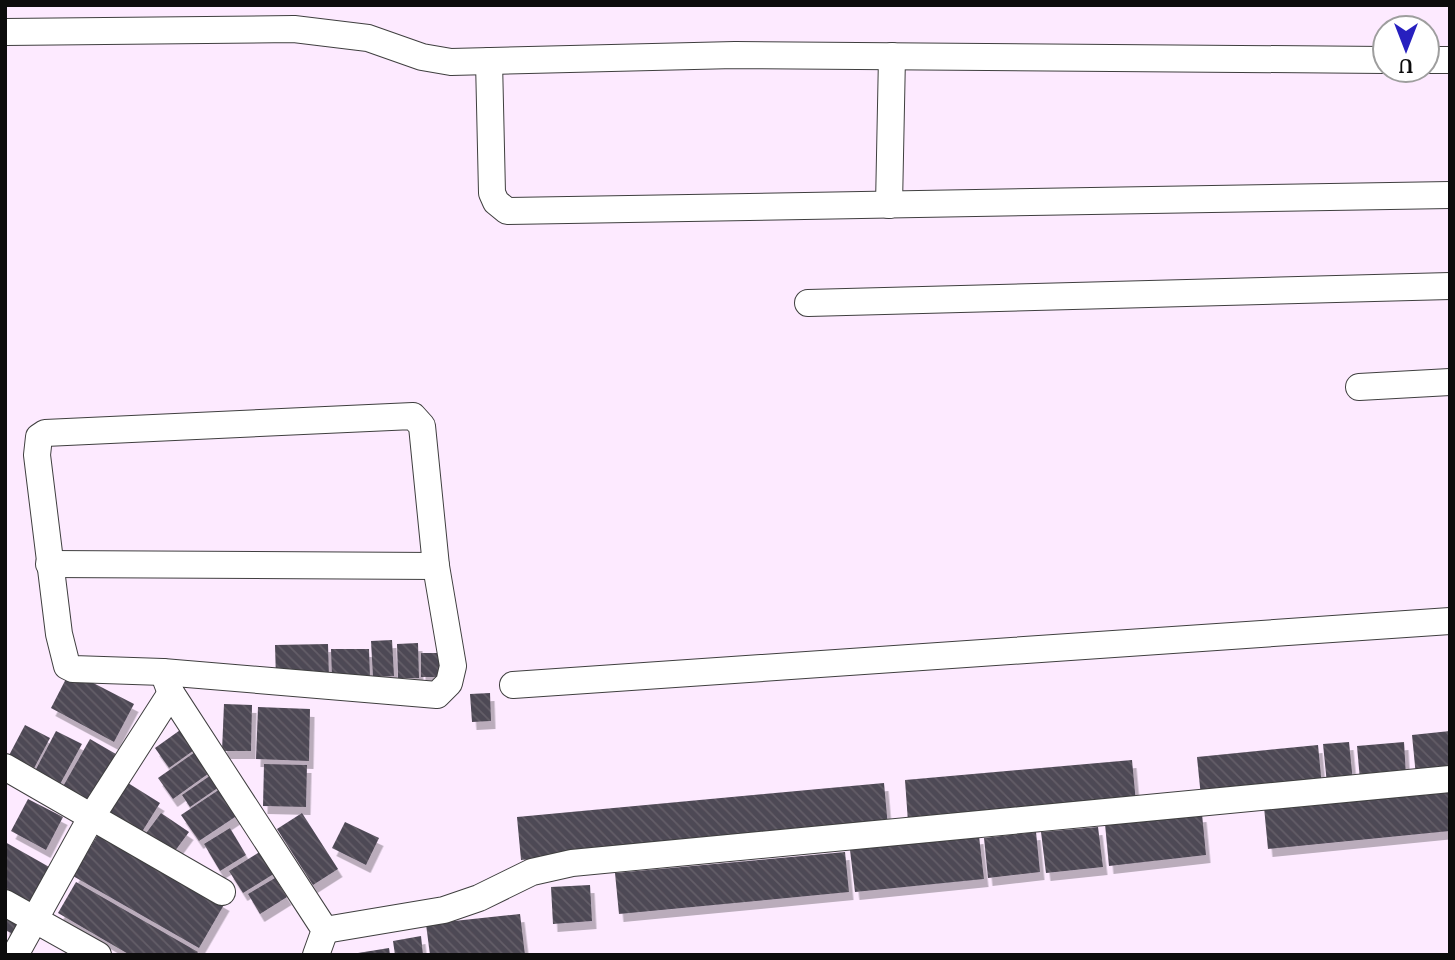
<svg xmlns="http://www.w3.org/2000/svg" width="1455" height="960" font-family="Merriweather,serif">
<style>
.building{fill:url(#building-back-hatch);filter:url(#shadow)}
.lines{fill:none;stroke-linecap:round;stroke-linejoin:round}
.minor-casing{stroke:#3f3f3f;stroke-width:28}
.minor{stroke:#fff;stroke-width:26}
</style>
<defs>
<pattern id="building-back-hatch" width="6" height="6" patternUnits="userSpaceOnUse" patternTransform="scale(1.75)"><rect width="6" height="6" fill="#4e4854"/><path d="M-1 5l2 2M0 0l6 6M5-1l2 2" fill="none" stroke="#635e68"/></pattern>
<filter id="shadow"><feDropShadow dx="4.5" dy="8" stdDeviation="0" flood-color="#0004"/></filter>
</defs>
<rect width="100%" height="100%" fill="#fdeaff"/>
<g class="building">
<polygon points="392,640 394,676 373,677 371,641"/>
<polygon points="418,643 419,678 398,678 397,644"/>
<polygon points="328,644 329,678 276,679 275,645"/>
<polygon points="331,649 369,649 370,677 332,678"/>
<polygon points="421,653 444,653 445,677 421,677"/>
<polygon points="70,671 134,704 114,742 51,708"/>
<polygon points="490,693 491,721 472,722 470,694"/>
<polygon points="224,704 252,705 251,751 222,751"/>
<polygon points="258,707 310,709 309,761 256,759"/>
<polygon points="25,725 50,738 31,774 6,761"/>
<polygon points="183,728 197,748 169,768 155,748"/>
<polygon points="56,731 82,744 59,786 34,773"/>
<polygon points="1450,731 1450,772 1416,776 1412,735"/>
<polygon points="90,739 121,757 93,808 61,790"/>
<polygon points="1349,742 1353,782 1327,784 1323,744"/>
<polygon points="1404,742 1406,776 1360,780 1357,746"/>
<polygon points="1318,745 1322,786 1201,797 1197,757"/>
<polygon points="198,750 212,771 173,799 158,778"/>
<polygon points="1132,760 1136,803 908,822 905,780"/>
<polygon points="264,764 307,765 306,807 263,806"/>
<polygon points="214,773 222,785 190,807 182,795"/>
<polygon points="128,783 160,803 140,835 107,816"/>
<polygon points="884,783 888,827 521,860 517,817"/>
<polygon points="223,787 241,813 199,841 181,815"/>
<polygon points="1450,789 1450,831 1268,849 1264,807"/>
<polygon points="28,799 63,817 46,850 11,831"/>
<polygon points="161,813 189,832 172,855 144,836"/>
<polygon points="302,813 338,869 313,885 277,829"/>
<polygon points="1202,814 1206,855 1109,866 1105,824"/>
<polygon points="345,822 379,838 366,865 332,848"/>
<polygon points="1098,827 1103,867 1046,873 1041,832"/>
<polygon points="230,828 246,855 220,871 204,844"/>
<polygon points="100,831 225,903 199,948 73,876"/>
<polygon points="1036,832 1040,872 988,878 984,838"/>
<polygon points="979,836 984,879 855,892 850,850"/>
<polygon points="5,842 51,868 26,909 5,897"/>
<polygon points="266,848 280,870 243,893 229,871"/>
<polygon points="845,852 849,892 619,914 615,873"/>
<polygon points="275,878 287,897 260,914 248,894"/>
<polygon points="76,882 198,952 196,955 130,955 58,913"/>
<polygon points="590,885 592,921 553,924 551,887"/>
<polygon points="5,907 23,917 13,934 5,930"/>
<polygon points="520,914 525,955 430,955 426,924"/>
<polygon points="421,936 423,955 395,955 393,941"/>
<polygon points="389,948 390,955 358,955 358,953"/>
</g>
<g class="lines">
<g class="minor-casing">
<g id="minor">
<polyline points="5,32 294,29 368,38 422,57 451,62 735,55 1385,60"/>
<polyline points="1427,60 1450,60"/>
<polyline points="489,61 492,193 496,202 507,211 1450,195"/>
<polyline points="889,205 892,56"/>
<polyline points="808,303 1450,286"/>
<polyline points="1359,387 1450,382"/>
<polygon points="413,416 422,426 436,566 453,666 449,683 437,695 163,672 73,669 67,666 59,634 37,455 39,437 45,433"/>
<polyline points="49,564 436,566"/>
<polyline points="163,672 171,693 325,930 316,955"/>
<polyline points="513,685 1450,621"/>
<polyline points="5,767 222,892"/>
<polyline points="5,903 98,955"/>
<polyline points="325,930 444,910 479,898 532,872 572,863 1450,779"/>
<polyline points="15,955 92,816 171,693"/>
</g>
</g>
<use href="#minor" class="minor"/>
</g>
<rect width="1455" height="960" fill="none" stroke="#0c0c0c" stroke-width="14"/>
<g transform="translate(1406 49) rotate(180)"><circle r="33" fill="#ffffff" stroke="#9e9e9e" stroke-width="2"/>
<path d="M0-5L12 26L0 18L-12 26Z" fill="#2720bf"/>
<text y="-10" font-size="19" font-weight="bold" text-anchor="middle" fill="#0c0c0c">U</text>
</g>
</svg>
